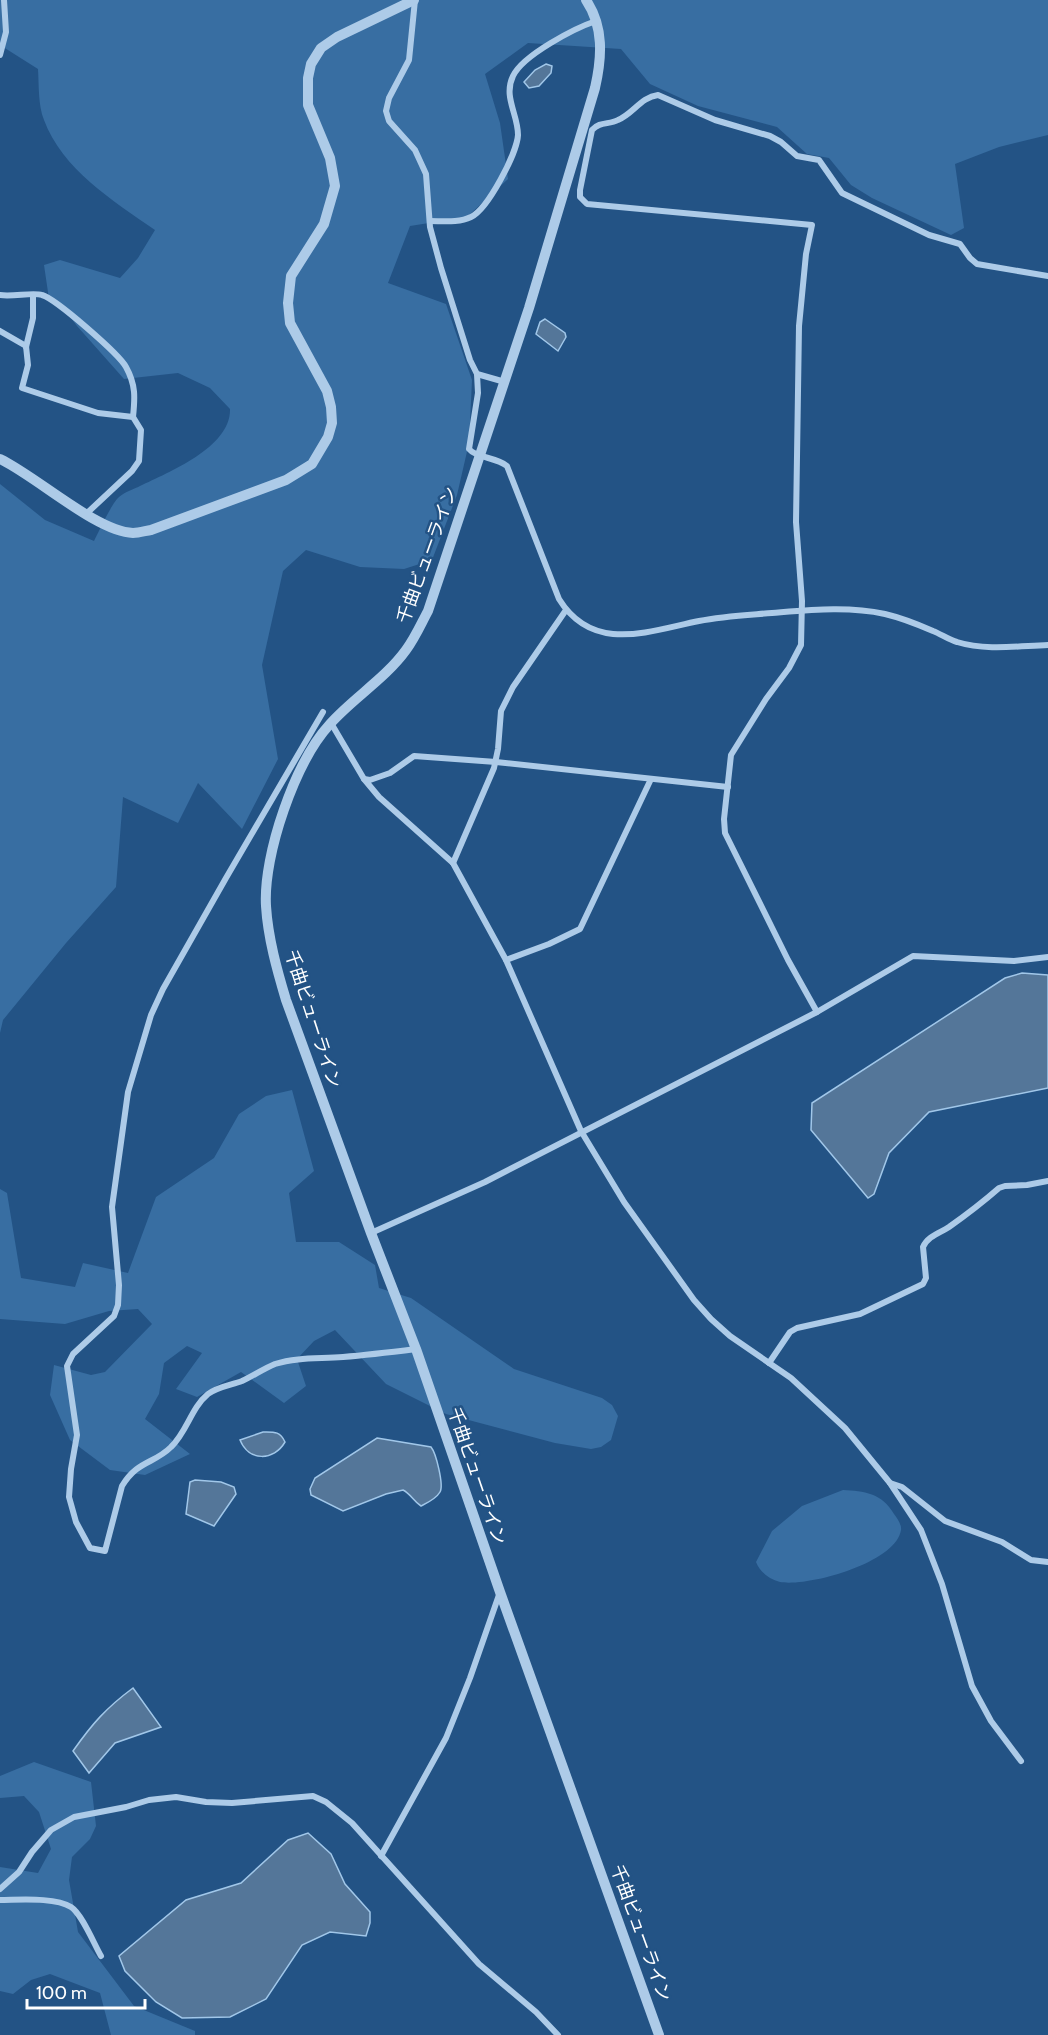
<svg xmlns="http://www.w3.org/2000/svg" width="1048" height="2035" font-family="Cabin,'Noto Sans JP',sans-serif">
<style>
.green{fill:#386ea2}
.water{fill:#547699;stroke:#a1c7e9;stroke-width:1.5}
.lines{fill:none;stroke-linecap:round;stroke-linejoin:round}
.minor{stroke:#adcbe8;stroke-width:6}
.tertiary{stroke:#adcbe8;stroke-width:10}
.labels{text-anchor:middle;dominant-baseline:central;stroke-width:5;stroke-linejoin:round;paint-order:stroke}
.street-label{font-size:18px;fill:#fff;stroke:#235385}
</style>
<rect width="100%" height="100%" fill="#235385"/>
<g class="green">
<path d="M0,0H1048V135L999,147L955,164L964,228L951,235L872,198L851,185L829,158L807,154L777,127L698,106L650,84L621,49L528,43L485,74L500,123L508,179L467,217L410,226L388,283L446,304L472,380L469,443L457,495L432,560L404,569L360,567L306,550L283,571L262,665L278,759L242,829L198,783L178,823L123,797L116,887L66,943L3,1020L0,1033V484L45,520L94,541C99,531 112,503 119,497C125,492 134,489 140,486C169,472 231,447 230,409L210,388L178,373L124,379L77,326L62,306L49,299L44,265L60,260L120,278L138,258L155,230C113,201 62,169 44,120C38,105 39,85 38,69L0,45Z"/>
<polygon points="292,1090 314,1171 289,1193 296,1242 339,1242 375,1265 379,1288 411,1298 514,1369 602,1398 612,1405 618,1416 611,1440 601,1447 591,1449 555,1443 446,1414 386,1384 335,1330 314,1341 297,1359 306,1386 284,1403 241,1372 197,1397 176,1389 202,1353 187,1346 164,1363 159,1394 145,1419 190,1454 145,1475 110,1470 70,1440 50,1395 54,1365 91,1375 105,1372 152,1324 138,1309 109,1311 65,1324 0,1319 0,1189 7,1193 21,1278 75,1287 83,1263 128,1273 156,1197 214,1158 239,1114 266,1096"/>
<path d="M843,1490C864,1491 882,1493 894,1514C897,1518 902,1525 901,1530C896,1563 808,1587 780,1582C769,1579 760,1572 756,1562L772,1531L802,1506Z"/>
<polygon points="34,1762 91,1782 96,1826 90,1839 72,1857 69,1880 78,1932 134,2006 195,2031 195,2035 111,2035 100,1993 50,1974 31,1980 13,1994 0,1991 0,1867 38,1873 51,1849 39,1812 24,1796 0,1798 0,1776"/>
</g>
<g class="water">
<polygon points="546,64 552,66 551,73 539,86 529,88 524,82 535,70"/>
<polygon points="545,319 565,333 566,337 558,351 536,334 540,322"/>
<polygon points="1022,973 1048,975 1048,1088 929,1112 889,1153 874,1194 868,1198 811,1130 812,1103 1005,978"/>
<path d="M263,1432C274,1432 280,1431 285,1442C274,1461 249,1462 240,1440Z"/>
<path d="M377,1438L431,1447C436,1453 444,1485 440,1492C436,1499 427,1503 421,1506C413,1501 411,1494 403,1490L386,1494L343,1511L311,1495L310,1489L315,1478Z"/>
<polygon points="195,1480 221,1482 234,1487 236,1494 214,1526 186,1514 190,1482"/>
<path d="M133,1688L161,1727L115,1743L89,1773L73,1751C92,1724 106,1708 133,1688Z"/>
<polygon points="308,1833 331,1854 345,1884 370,1912 370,1923 366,1936 330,1932 302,1945 266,1999 230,2017 182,2018 156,2002 125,1971 119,1956 186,1900 241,1883 288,1840"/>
</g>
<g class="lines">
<g class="minor">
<polyline points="415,0 409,60 389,98 386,111 389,121 415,150 426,174 430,227 441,268 470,360 477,374 505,382"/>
<polyline points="0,55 6,32 4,0"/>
<path d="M430,221C443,221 459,223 471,217C488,209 517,153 518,135C518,114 503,97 513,76C523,55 575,28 596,21"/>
<path d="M0,295C13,297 33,292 42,295C56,299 119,354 126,367C136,385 135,398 133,417"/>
<polyline points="0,331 26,346 28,365 22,388 98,413 133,417 141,430 139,461 132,471 86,514"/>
<polyline points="26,347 33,318 33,295"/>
<path d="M477,374L478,393L469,449C476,458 496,457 507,466L559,599C593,654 649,631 699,621C723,616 748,615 772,613C810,610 848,606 885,614C902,618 917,624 933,631C941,634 949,640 957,642C986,651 1018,646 1048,645"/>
<path d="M323,712L226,878L163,989L151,1015L128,1092L112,1207L119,1285L118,1305L114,1316L73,1354L67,1366L77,1435L71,1469L69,1497L76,1522L90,1548L105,1551L122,1486C138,1460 154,1464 171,1447C187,1432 191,1408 208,1394C217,1387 231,1385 242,1381C253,1376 263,1369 275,1364C297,1357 320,1359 343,1357C367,1355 392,1352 416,1349"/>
<polyline points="331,723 364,779 379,797 453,863 506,960 581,1131 624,1202 694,1300 711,1319 730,1336 791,1378 845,1428 890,1483 921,1530 942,1584 972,1686 991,1721 1021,1761"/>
<polyline points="364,779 370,780 390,773 414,756 496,762 728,787"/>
<polyline points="453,863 494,768 498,749 501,711 513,687 566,610"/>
<polyline points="506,960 549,944 580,929 651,779"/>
<path d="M817,1012L788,960L725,833L724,819L731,755L766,699L789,668L801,645L802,601L796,522L799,326L806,254L812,225L587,204L580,197V190L592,130C600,121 609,125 618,120C633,114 641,97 658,95L715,120L770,136L781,142L797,156L819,160L842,193L929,235L960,244L970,258L977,264L1048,276"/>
<polyline points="371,1233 485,1182 817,1012 913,956 1014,961 1048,957"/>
<path d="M769,1363L790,1332L797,1328L860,1314L923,1284L926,1278L923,1247C928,1236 940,1233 949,1227C966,1215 983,1202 999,1188L1005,1186L1027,1185L1048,1181"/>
<polyline points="890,1483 902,1487 945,1521 1002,1542 1031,1560 1048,1562"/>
<polyline points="381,1856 446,1738 470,1678 500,1592"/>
<polyline points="0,1889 19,1872 32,1852 51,1830 74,1817 126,1807 149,1800 176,1797 206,1802 232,1803 313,1796 326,1802 352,1823 479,1964 536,2012 558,2035"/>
<path d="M0,1900C19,1900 55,1897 71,1907C82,1914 94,1944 101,1956"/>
</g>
<g class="tertiary">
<path d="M586,0C604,27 602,57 595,88L529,308L428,611C421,624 415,638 406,650C385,679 353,698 330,724C295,762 263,855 266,906C268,938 277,970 286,1000L371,1233L416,1349L500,1592L659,2035"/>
<path d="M0,459C36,476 97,532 133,533C139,533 145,531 151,530L286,480L312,464L328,437L332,423L331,407L327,391L290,323L288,303L291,276L324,224L335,186L330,158L308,105V78L311,64L321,48L337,37L414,0"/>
</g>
</g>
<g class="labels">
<g class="street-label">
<text transform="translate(427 555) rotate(-70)">千曲ビューライン</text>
<text transform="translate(313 1019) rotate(72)">千曲ビューライン</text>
<text transform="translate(477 1476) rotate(71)">千曲ビューライン</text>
<text transform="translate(641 1933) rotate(70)">千曲ビューライン</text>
</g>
</g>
<path d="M27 1999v9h118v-9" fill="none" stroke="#ffffff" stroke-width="3"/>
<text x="36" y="1999" font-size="18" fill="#ffffff" stroke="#235385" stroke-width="4.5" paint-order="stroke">100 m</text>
</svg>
